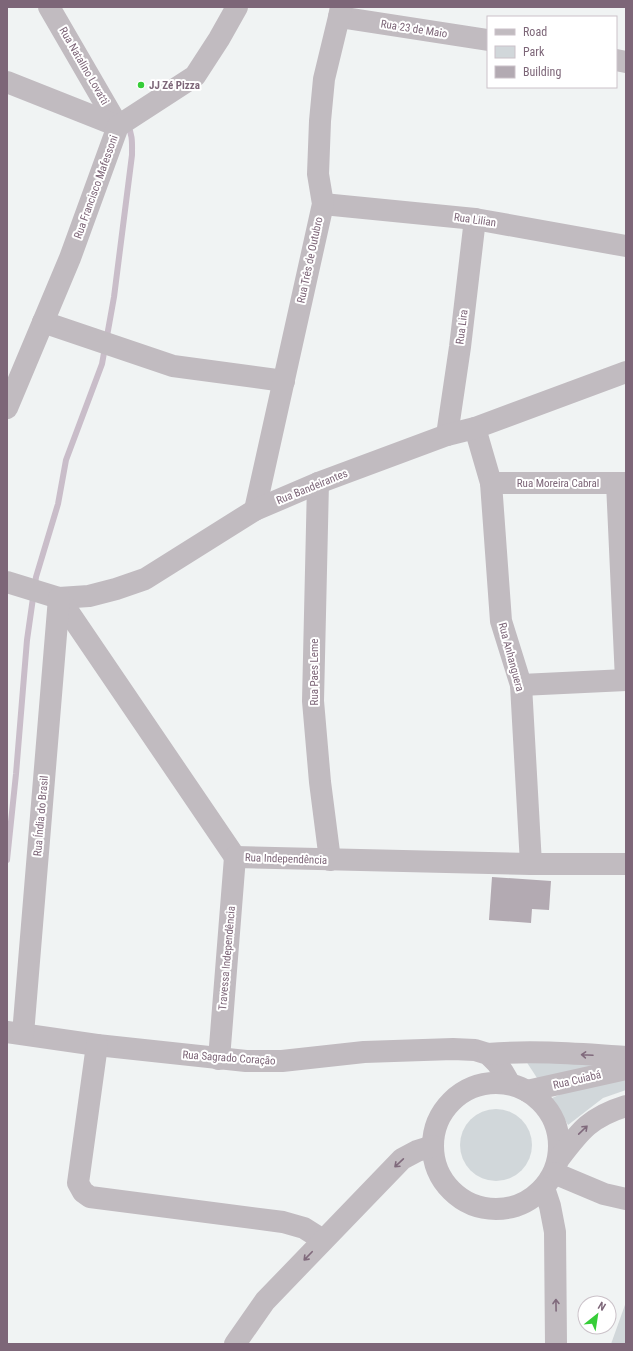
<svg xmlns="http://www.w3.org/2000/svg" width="633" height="1351" font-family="'Roboto Condensed',sans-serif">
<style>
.green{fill:#d1d7da}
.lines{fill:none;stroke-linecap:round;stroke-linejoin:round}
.stream{stroke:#c9bdc9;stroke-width:6}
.building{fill:#b3aab2}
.minor{stroke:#c1bbc0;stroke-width:22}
.oneway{stroke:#806a7c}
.poi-dot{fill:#36cd38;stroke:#fff;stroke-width:1.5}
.labels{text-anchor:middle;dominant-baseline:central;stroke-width:4;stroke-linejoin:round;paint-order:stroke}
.street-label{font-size:11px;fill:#7d6678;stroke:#fff}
.poi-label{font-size:11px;font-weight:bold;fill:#7d6678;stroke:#fff;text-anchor:start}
</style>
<rect width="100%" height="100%" fill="#f0f3f3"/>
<g class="green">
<polygon points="524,1058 602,1065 539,1081"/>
<polygon points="626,1072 626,1090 603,1098 568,1125 552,1098 601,1077"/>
<circle cx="496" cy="1145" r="36"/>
<polygon points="626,1302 626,1344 611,1344"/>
</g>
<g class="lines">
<path class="stream" d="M7,860L16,774L27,640L36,577L58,504L66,460L102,364L114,297L132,155C132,144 133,134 127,125"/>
</g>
<polygon class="building" points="492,877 551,881 549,910 532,909 531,923 489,920"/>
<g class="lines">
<g class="minor">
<polyline points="49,7 118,126"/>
<polyline points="339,17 488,40"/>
<polyline points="616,60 626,62"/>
<polyline points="7,82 118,126"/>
<polyline points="323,204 475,219 626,246"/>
<polyline points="43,322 173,366 284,381"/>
<polyline points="7,408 70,258 118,126 195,76 219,39 237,7"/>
<polyline points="475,428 491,483 501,621 521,685 531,864"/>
<polyline points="447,435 460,347 475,219"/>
<polyline points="318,483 313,701 320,782 330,860"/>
<polyline points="491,483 626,483"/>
<polyline points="617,483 626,680"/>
<polyline points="255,510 323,204 318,174 320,121 324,79 339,17 341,7"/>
<polyline points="7,582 59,598 89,596 116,589 145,579 255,510 318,483 447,435 475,428 626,372"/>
<polyline points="59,598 235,857"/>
<polyline points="521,685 626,680"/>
<polyline points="235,857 531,864 626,864"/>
<polyline points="7,1032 97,1045 246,1061 282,1061 364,1052 453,1049 475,1050 488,1054 497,1063 503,1072 510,1084"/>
<polyline points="23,1034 59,598"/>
<polyline points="97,1045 78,1183 83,1192 90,1197 283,1222 304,1228 323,1240"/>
<path d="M488,1054C534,1050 580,1054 626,1057"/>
<polyline points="219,1059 235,857"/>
<circle cx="496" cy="1146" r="63"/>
<polyline points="527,1091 626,1069"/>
<path d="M558,1160C580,1131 590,1117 626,1106"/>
<polyline points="554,1173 604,1194 626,1199"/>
<polyline points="544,1188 550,1206 555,1232 556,1344"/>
<polyline points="235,1344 265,1301 402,1159 417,1151 433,1146"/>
</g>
</g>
<defs><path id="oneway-shaft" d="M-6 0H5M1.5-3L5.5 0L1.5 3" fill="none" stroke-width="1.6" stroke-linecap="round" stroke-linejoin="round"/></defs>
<g class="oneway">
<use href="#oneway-shaft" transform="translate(587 1055) rotate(-177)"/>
<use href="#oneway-shaft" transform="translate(583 1130) rotate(-44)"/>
<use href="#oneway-shaft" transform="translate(399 1163) rotate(137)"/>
<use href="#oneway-shaft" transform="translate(308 1256) rotate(134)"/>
<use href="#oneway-shaft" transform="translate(556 1305) rotate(-91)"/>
</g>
<circle class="poi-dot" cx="141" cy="85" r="4"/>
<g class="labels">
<g class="street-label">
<text transform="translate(414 29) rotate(9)">Rua 23 de Maio</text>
<text transform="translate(84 66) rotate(60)">Rua Natalino Lovatti</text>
<text transform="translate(96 187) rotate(-70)">Rua Francisco Mafessoni</text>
<text transform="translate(475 220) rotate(8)">Rua Lilian</text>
<text transform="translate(310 260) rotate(-78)">Rua Três de Outubro</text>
<text transform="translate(462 327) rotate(-83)">Rua Lira</text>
<text x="558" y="483">Rua Moreira Cabral</text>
<text transform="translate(312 487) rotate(-22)">Rua Bandeirantes</text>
<text transform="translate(511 657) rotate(75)">Rua Anhanguera</text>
<text transform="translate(314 672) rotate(-90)">Rua Paes Leme</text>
<text transform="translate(41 816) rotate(-85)">Rua Índia do Brasil</text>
<text transform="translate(286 859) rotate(2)">Rua Independência</text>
<text transform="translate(227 958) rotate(-85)">Travessa Independência</text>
<text transform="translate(229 1058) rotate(4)">Rua Sagrado Coração</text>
<text transform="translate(577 1080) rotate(-13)">Rua Cuiabá</text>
</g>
<g class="poi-label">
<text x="149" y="85">JJ Zé Pizza</text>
</g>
</g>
<rect width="633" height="1351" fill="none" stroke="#7d6678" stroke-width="16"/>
<rect x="487" y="16" width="130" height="72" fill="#ffffff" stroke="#cbc2c9"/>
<rect x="495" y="29" width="20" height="6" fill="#c1bbc0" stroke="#cbc2c9"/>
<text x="523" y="36" font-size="12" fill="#7d6678">Road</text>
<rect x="495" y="46" width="20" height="12" fill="#d1d7da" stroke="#cbc2c9"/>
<text x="523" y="56" font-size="12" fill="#7d6678">Park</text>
<rect x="495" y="66" width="20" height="12" fill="#b3aab2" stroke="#cbc2c9"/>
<text x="523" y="76" font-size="12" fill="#7d6678">Building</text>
<g transform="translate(597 1315) rotate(30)"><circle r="19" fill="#ffffff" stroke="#cbc2c9"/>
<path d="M0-3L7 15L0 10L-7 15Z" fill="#36cd38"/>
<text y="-6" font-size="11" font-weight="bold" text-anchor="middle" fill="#7d6678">N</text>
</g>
</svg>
